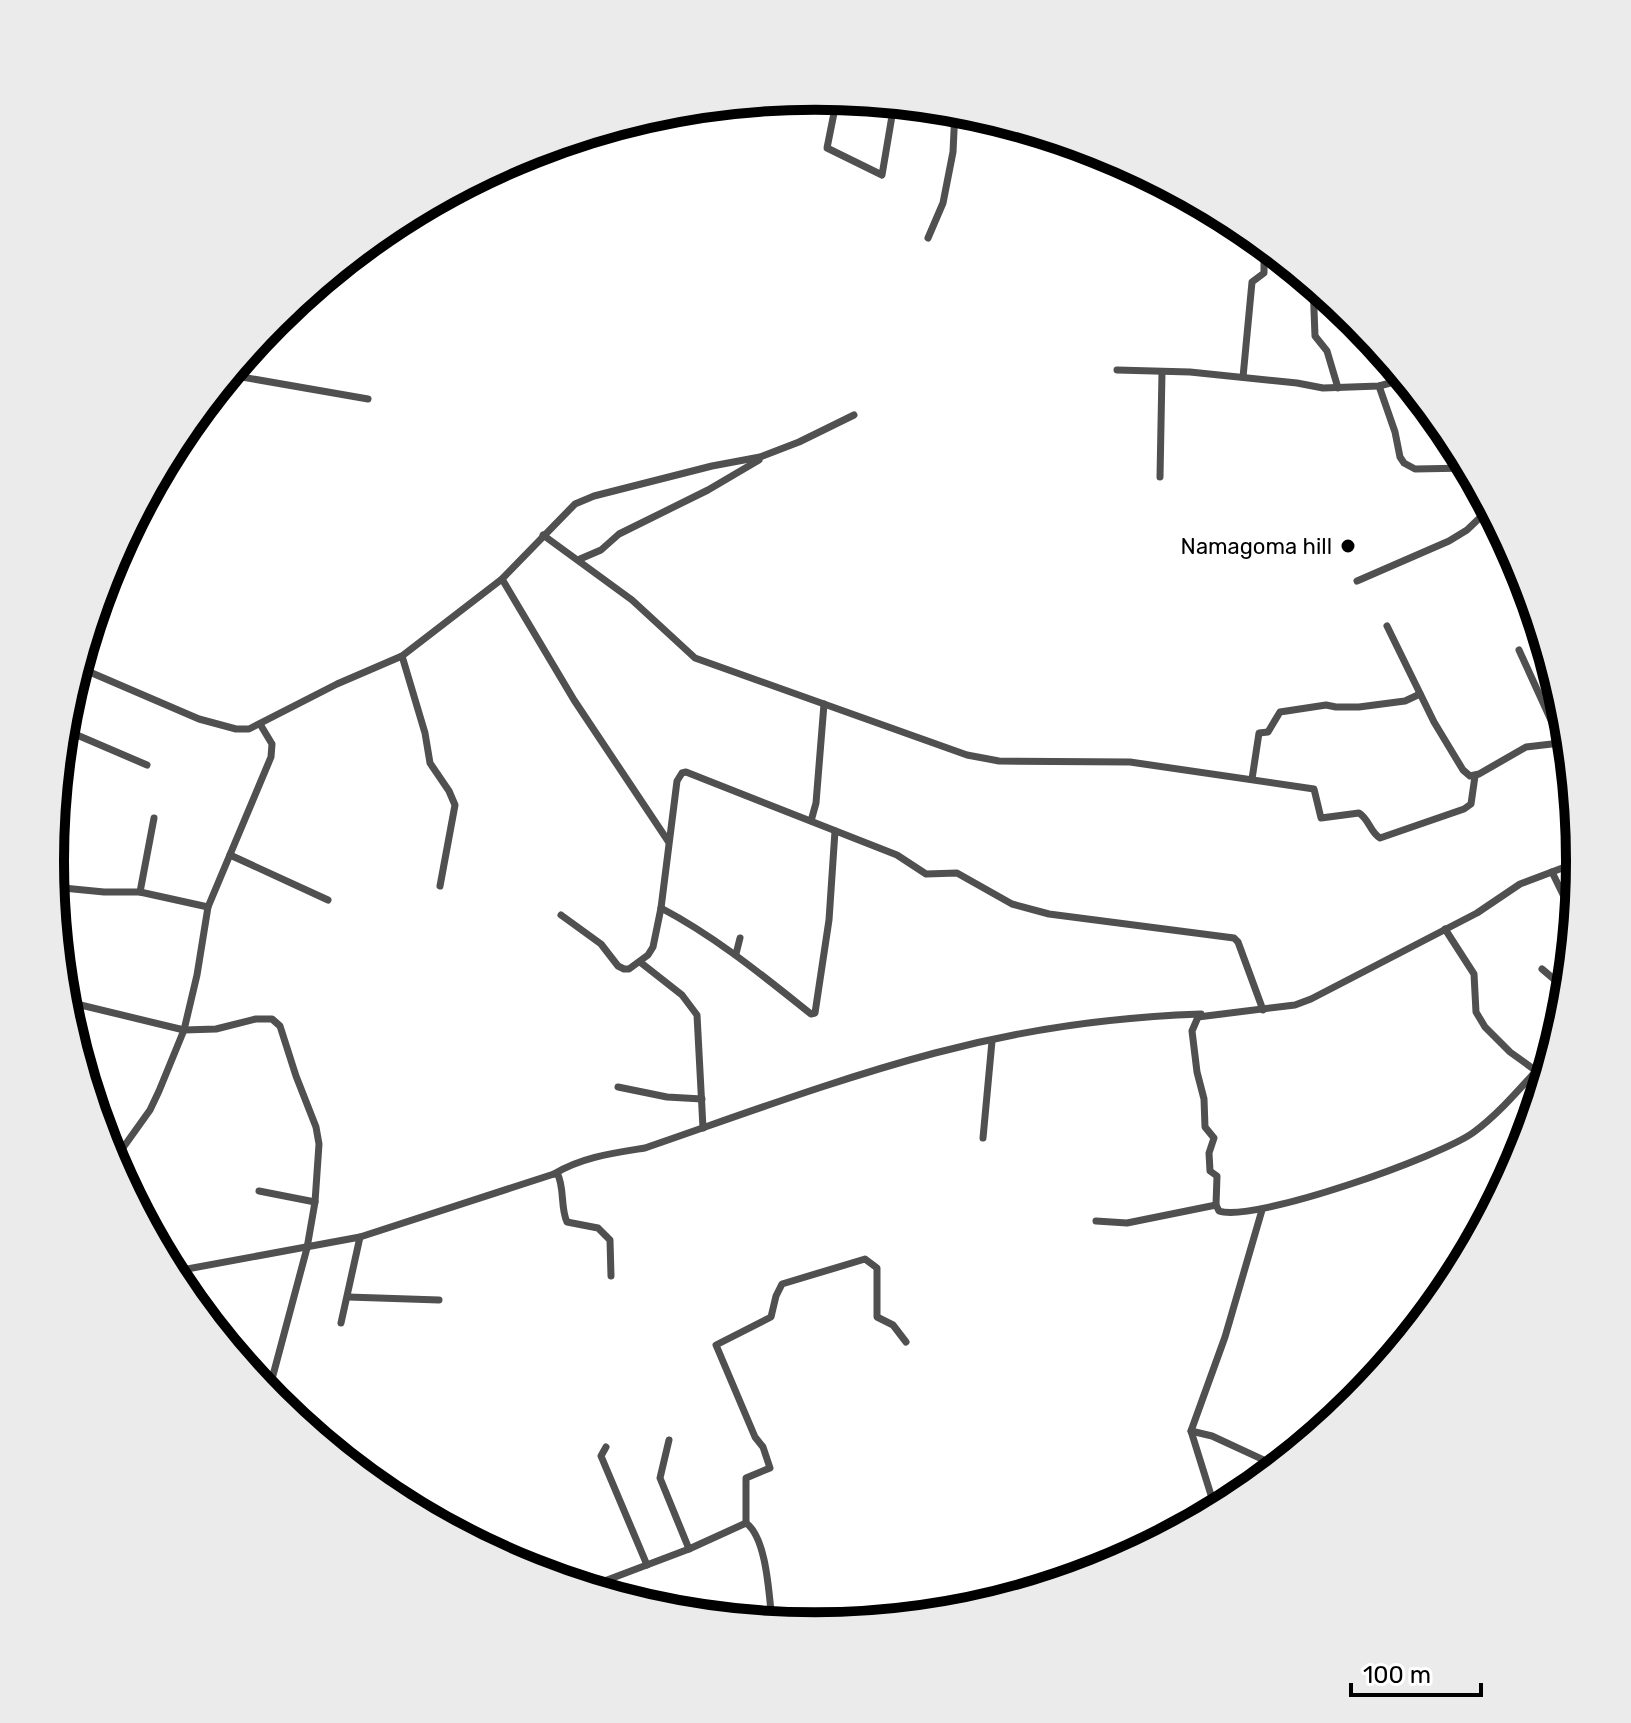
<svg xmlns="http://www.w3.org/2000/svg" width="1631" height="1723" font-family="Rubik,sans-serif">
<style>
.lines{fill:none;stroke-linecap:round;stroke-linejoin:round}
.minor{stroke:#505050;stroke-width:7}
.poi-dot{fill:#000;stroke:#fff;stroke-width:3}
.labels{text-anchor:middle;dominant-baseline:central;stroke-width:6;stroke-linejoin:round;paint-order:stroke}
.poi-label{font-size:22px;fill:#000;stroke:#fff;text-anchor:end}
.rim{fill:none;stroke:#000;stroke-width:10}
</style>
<rect width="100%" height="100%" fill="#fff"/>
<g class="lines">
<g class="minor">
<polyline points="837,98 827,148 882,175 894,104"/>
<polyline points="928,238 943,203 953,152 955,110"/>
<polyline points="1313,284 1315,336 1327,351 1338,388"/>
<polyline points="1117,370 1190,372 1297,383 1323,388 1379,386 1405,379"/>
<polyline points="230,375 368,399"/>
<polyline points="1243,377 1252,282 1264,273 1264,244"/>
<polyline points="1379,386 1395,432 1400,457 1404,463 1415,469 1469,468"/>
<polyline points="1160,477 1162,372"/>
<path d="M543,535L632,600L695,658L967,755L999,761L1130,762L1314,789L1321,818L1359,813C1369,819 1370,832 1380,838L1464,809L1471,804L1475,776"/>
<polyline points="580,559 601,550 619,534 708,490 759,460"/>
<polyline points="502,579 574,700 668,841"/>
<polyline points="1357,581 1449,541 1467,530 1490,508"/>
<polyline points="1387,626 1434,722 1463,770 1470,776 1479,774 1526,747 1569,742"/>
<polyline points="1519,650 1561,742"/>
<polyline points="402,656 425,733 430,763 449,791 455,805 440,886"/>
<polyline points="78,667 199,719 236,729 249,729 337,684 402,656 502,579 575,504 594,496 712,466 760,457 799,442 854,415"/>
<polyline points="63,729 147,765"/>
<polyline points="1252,779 1259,733 1268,732 1280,712 1326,705 1336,707 1359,707 1405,701 1420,694"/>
<polyline points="811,821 816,803 824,704"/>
<polyline points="230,855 328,900"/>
<polyline points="1552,872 1575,919"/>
<polyline points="53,887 104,892 140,892 208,907"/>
<polyline points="140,892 154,818"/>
<path d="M661,908C716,937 762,975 811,1014L815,1013L829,920L835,831"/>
<polyline points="561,915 601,944 618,966 624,969 629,969 648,955 653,947 661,908 677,781 682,773 686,772 897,855 926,874 957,873 1012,904 1049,914 1234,938 1238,942 1263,1010"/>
<polyline points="1445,929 1474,974 1476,1012 1485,1027 1510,1052 1546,1078"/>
<polyline points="736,954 740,938"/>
<polyline points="640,962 682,995 697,1015 703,1128"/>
<polyline points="1542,969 1568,991"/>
<polyline points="64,1001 184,1030 216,1029 256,1019 272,1019 280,1026 296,1076 316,1127 319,1144 315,1202 307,1248 272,1379"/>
<path d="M1536,1071C1517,1092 1497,1115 1474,1132C1442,1156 1254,1223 1219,1211L1216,1205L1217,1176L1210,1171L1209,1153L1214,1138L1205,1127L1204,1099L1197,1072L1192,1031L1198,1017L1295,1005L1311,999L1477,913L1520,884L1581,861"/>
<polyline points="618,1087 667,1097 702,1099"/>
<polyline points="983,1138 992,1041"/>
<polyline points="109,1156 120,1152 150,1110 159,1091 184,1030 197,975 208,907 271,757 272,744 260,724"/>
<path d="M554,1174C582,1157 614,1153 645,1148C741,1115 837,1079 935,1053C1021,1030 1113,1017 1201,1014"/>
<polyline points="259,1191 315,1202"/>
<polyline points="1096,1221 1127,1223 1216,1205"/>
<path d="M360,1237L557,1173C565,1187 560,1207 567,1222L598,1228L610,1240L611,1276"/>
<polyline points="171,1272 360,1237 341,1323"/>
<polyline points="348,1297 439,1300"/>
<polyline points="1191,1431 1212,1436 1279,1467"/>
<polyline points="669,1440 660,1478 689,1549"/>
<polyline points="606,1447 601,1456 647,1565"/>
<polyline points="1216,1511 1191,1431 1225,1337 1262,1210"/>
<polyline points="746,1523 746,1478 770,1468 763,1447 755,1437 716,1345 771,1317 776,1296 782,1284 865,1259 877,1268 877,1317 893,1325 906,1342"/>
<path d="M586,1588L689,1549L746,1523C767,1538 769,1596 772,1621"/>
</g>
</g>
<circle class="poi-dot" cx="1348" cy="546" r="8"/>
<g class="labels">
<g class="poi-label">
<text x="1332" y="546">Namagoma hill</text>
</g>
</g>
<path d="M0 0H1631V1723H0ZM64 861a751 751 0 1 1 1502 0a751 751 0 1 1-1502 0Z" fill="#ebebeb" fill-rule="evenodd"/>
<path class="rim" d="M64 861a751 751 0 1 1 1502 0a751 751 0 1 1-1502 0Z"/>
<path d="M1351 1683v12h130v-12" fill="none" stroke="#000000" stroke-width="4"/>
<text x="1363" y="1683" font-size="24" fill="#000000" stroke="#ffffff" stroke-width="6" paint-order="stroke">100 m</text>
</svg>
